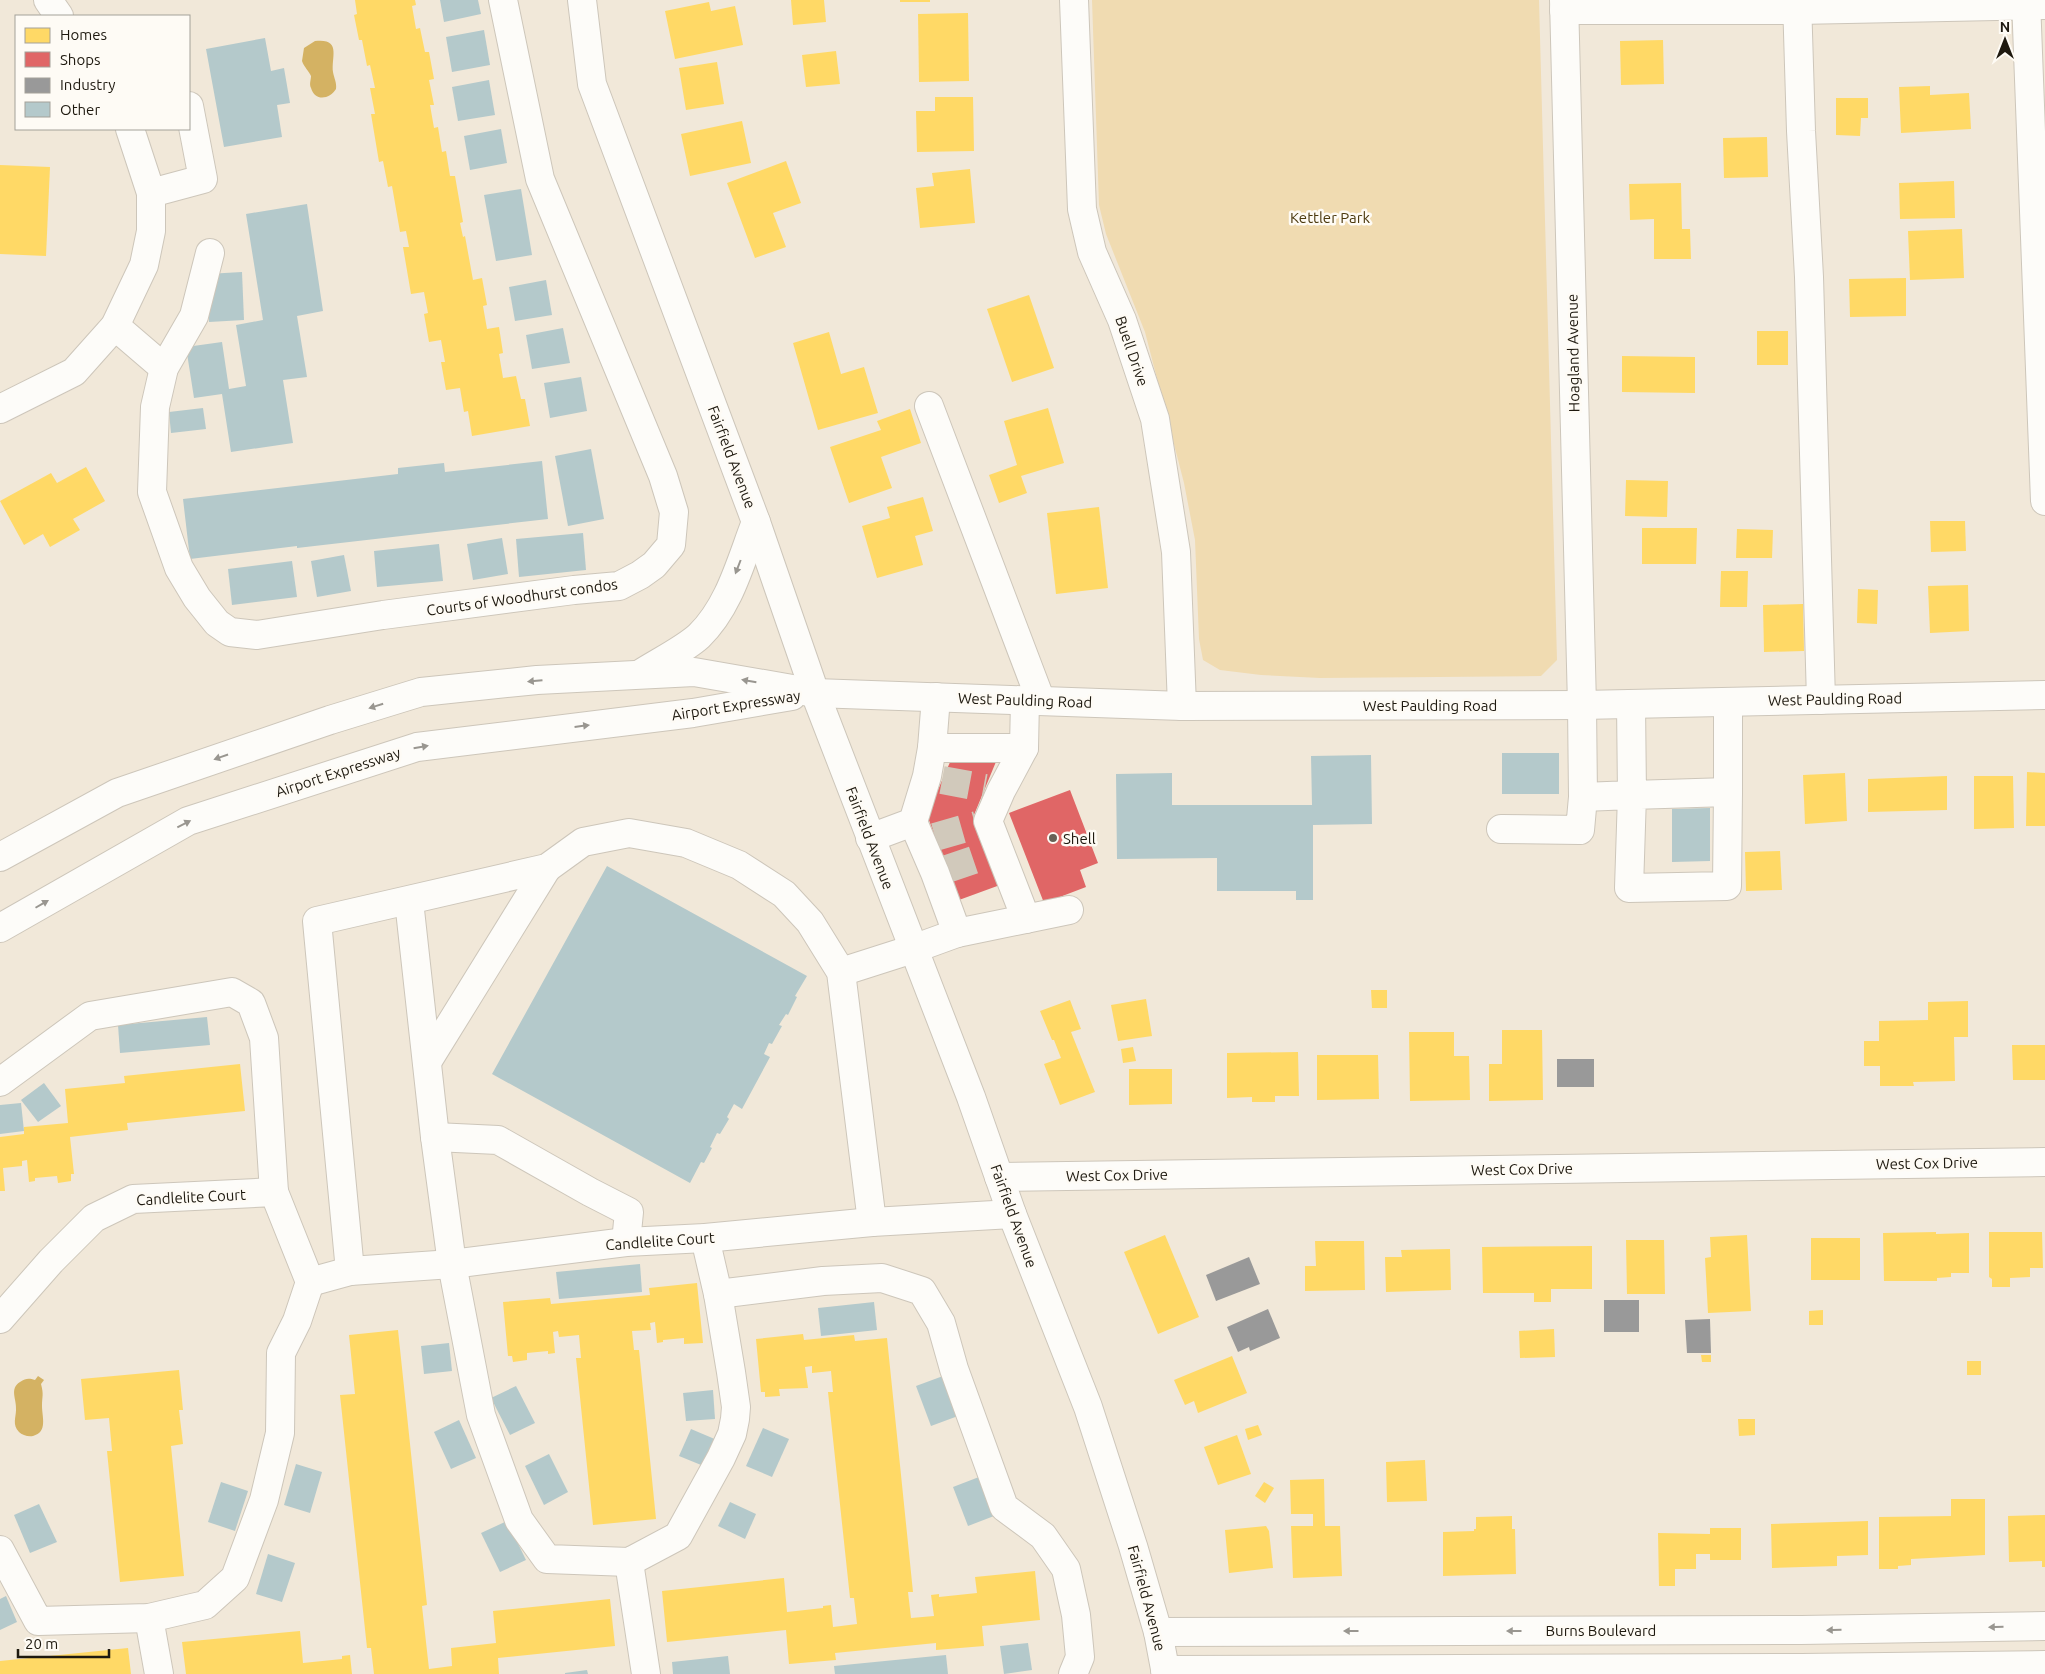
<svg xmlns="http://www.w3.org/2000/svg" width="2045" height="1674" font-family="Ubuntu,sans-serif">
<style>
.green{fill:#f0dbb1}
.water{fill:#d4b263}
.homes{fill:#ffd966}
.shops{fill:#e06666}
.industry{fill:#999}
.building{fill:#b4c9cb}
.lines{fill:none;stroke-linecap:round;stroke-linejoin:round}
.minor-tunnel{stroke:#d1c9bb;stroke-width:28;stroke-dasharray:28 14;stroke-linecap:butt}
.minor-casing{stroke:#cdc6ba;stroke-width:30}
.major-casing{stroke:#cdc6ba;stroke-width:30}
.minor{stroke:#fdfcf9;stroke-width:28}
.major{stroke:#fdfcf9;stroke-width:28}
.oneway{fill:#999690}
.poi-dot{fill:#686156;stroke:#fefbf5;stroke-width:2}
.labels{text-anchor:middle;dominant-baseline:central;stroke-width:5;stroke-linejoin:round;paint-order:stroke}
.park-label{font-size:15px;fill:#4b390e;stroke:#fefbf5}
.street-label{font-size:15px;fill:#1e190f;stroke:#fefbf5}
.poi-label{font-size:15px;fill:#1e190f;stroke:#fefbf5;text-anchor:start}
</style>
<rect width="100%" height="100%" fill="#f1e8d9"/>
<polygon class="green" points="1092,0 1539,0 1557,660 1541,676 1320,678 1261,675 1220,670 1203,660 1199,639 1195,540 1184,483 1145,332 1106,234 1099,205"/>
<g class="water">
<path d="M315,41C342,38 331,57 333,72C334,78 337,83 336,89C330,99 315,102 311,88C309,84 311,80 311,76C309,71 304,67 302,61L304,48Z"/>
<path d="M38,1376L44,1380L41,1384C44,1395 42,1396 42,1406C42,1417 48,1432 33,1436C28,1437 22,1435 19,1432C12,1425 16,1417 16,1410C17,1399 9,1389 20,1382C26,1378 29,1378 35,1380Z"/>
</g>
<g class="homes">
<polygon points="355,0 415,0 416,5 412,6 416,29 420,28 425,52 429,52 434,79 429,80 434,105 430,105 434,128 438,127 442,152 446,151 450,176 455,176 463,222 460,223 463,237 465,236 473,280 482,278 487,305 483,306 487,329 499,327 503,353 499,354 503,378 516,376 521,399 525,399 530,426 472,436 468,411 464,412 460,388 446,390 441,362 445,362 441,340 429,342 424,314 428,313 424,292 411,294 403,247 409,247 406,231 400,232 392,186 388,187 383,161 379,162 371,114 375,114 370,88 375,88 370,65 367,66 362,40 359,40 354,15 357,14"/>
<polygon points="791,0 824,0 826,22 793,25"/>
<rect x="900" y="0" width="30" height="2"/>
<polygon points="709,2 711,11 735,6 743,45 675,59 665,11"/>
<polygon points="968,13 969,81 919,82 918,14"/>
<polygon points="1663,40 1664,84 1621,85 1620,41"/>
<polygon points="836,51 840,84 806,87 802,55"/>
<polygon points="717,62 724,104 686,110 679,68"/>
<polygon points="1930,86 1930,95 1969,93 1971,129 1901,133 1899,87"/>
<polygon points="935,97 973,97 974,151 917,152 916,111 935,111"/>
<polygon points="1836,98 1868,98 1868,118 1861,118 1860,136 1836,135"/>
<polygon points="742,121 751,163 690,176 681,134"/>
<polygon points="1767,137 1768,177 1724,178 1723,138"/>
<polygon points="786,161 801,203 773,213 786,247 755,258 727,183"/>
<polygon points="0,165 50,167 46,256 0,254"/>
<polygon points="970,169 975,223 920,228 916,188 934,186 932,173"/>
<polygon points="1954,181 1955,218 1900,219 1899,183"/>
<polygon points="1681,183 1682,229 1690,229 1691,259 1654,259 1654,219 1630,220 1629,184"/>
<polygon points="1962,229 1964,278 1910,280 1908,231"/>
<polygon points="1906,278 1906,316 1850,317 1849,279"/>
<polygon points="1029,295 1054,368 1012,382 987,309"/>
<rect x="1757" y="331" width="31" height="34"/>
<polygon points="829,332 841,374 864,367 878,413 818,430 793,343"/>
<polygon points="1622,356 1695,357 1695,393 1622,392"/>
<polygon points="1048,408 1064,463 1021,476 1027,493 999,503 989,475 1017,465 1004,421"/>
<polygon points="910,409 921,443 881,457 892,488 849,503 830,447 881,430 877,421"/>
<polygon points="86,467 105,501 73,519 80,530 50,547 43,534 24,545 0,501 51,473 57,483"/>
<polygon points="1626,480 1668,481 1667,517 1625,516"/>
<polygon points="923,497 933,531 915,536 923,565 877,578 862,526 890,518 887,507"/>
<polygon points="1099,507 1108,588 1056,594 1047,513"/>
<polygon points="1930,521 1965,521 1966,551 1931,552"/>
<polygon points="1642,528 1697,528 1696,564 1642,564"/>
<polygon points="1737,529 1773,530 1772,558 1736,558"/>
<polygon points="1721,571 1748,571 1747,607 1720,607"/>
<polygon points="1968,585 1969,631 1930,633 1928,586"/>
<polygon points="1858,589 1878,590 1877,624 1857,623"/>
<polygon points="1803,604 1804,651 1764,652 1763,605"/>
<polygon points="2027,772 2045,773 2045,826 2026,826"/>
<polygon points="1845,773 1847,821 1805,824 1803,775"/>
<polygon points="1947,776 1947,810 1868,812 1868,779"/>
<polygon points="1974,776 2013,776 2014,828 1974,829"/>
<polygon points="1780,851 1782,890 1746,891 1745,852"/>
<polygon points="1371,990 1387,990 1387,1008 1372,1008"/>
<polygon points="1146,999 1152,1036 1118,1041 1111,1005"/>
<polygon points="1070,1000 1081,1029 1071,1032 1095,1092 1060,1105 1044,1064 1061,1058 1054,1040 1052,1040 1040,1011"/>
<polygon points="1968,1001 1968,1037 1954,1037 1955,1081 1913,1082 1914,1086 1880,1086 1880,1066 1864,1066 1864,1041 1879,1041 1879,1021 1928,1020 1928,1002"/>
<polygon points="1502,1030 1542,1030 1543,1100 1489,1101 1489,1064 1502,1064"/>
<polygon points="1409,1032 1454,1032 1454,1056 1469,1056 1470,1100 1410,1101"/>
<polygon points="2012,1045 2045,1045 2045,1080 2013,1080"/>
<polygon points="1133,1047 1136,1061 1123,1063 1121,1049"/>
<polygon points="1298,1052 1299,1096 1275,1096 1275,1102 1252,1102 1252,1097 1227,1098 1227,1053"/>
<polygon points="1317,1055 1378,1055 1379,1099 1317,1100"/>
<polygon points="240,1064 245,1111 127,1123 128,1130 70,1137 74,1174 71,1174 71,1181 58,1183 57,1176 35,1178 35,1181 29,1182 27,1160 22,1161 22,1166 3,1168 5,1191 0,1191 0,1137 24,1134 24,1127 68,1123 65,1089 125,1083 124,1076"/>
<polygon points="1129,1069 1172,1069 1172,1104 1129,1105"/>
<polygon points="1936,1232 1936,1234 1969,1233 1969,1273 1951,1273 1951,1277 1937,1278 1937,1281 1884,1281 1883,1233"/>
<polygon points="1989,1232 2042,1232 2043,1268 2030,1268 2030,1277 2010,1278 2010,1287 1992,1287 1992,1279 1989,1277"/>
<polygon points="1165,1235 1199,1317 1158,1334 1124,1252"/>
<polygon points="1747,1235 1751,1311 1708,1313 1705,1258 1711,1257 1710,1237"/>
<rect x="1811" y="1238" width="49" height="42"/>
<polygon points="1626,1240 1664,1240 1665,1294 1627,1294"/>
<polygon points="1315,1241 1364,1241 1365,1290 1305,1291 1305,1266 1316,1266"/>
<polygon points="1592,1246 1592,1289 1551,1289 1551,1302 1534,1302 1534,1293 1483,1293 1482,1247"/>
<polygon points="1450,1249 1451,1290 1386,1292 1385,1257 1402,1257 1401,1250"/>
<polygon points="697,1283 703,1343 684,1344 684,1338 663,1340 663,1342 657,1343 655,1322 650,1323 651,1330 632,1331 634,1350 639,1350 656,1519 593,1525 576,1358 581,1358 579,1335 559,1337 558,1331 553,1332 555,1353 548,1354 548,1351 527,1353 527,1360 513,1362 512,1356 508,1356 503,1302 550,1298 551,1304 650,1295 649,1288"/>
<polygon points="1823,1310 1823,1325 1809,1325 1809,1311"/>
<polygon points="1554,1329 1555,1357 1520,1358 1519,1331"/>
<polygon points="398,1330 427,1605 422,1606 429,1669 452,1666 451,1648 496,1643 493,1611 610,1599 615,1646 498,1658 499,1674 374,1674 371,1648 367,1648 340,1395 355,1394 349,1335"/>
<polygon points="803,1334 804,1340 854,1335 855,1341 887,1338 913,1592 908,1592 911,1618 934,1616 931,1595 939,1594 939,1597 977,1593 975,1577 1035,1571 1040,1620 982,1626 984,1646 936,1650 936,1643 835,1653 836,1660 789,1664 786,1630 667,1642 662,1591 784,1578 787,1612 823,1608 823,1606 831,1605 833,1627 857,1624 854,1598 850,1598 828,1392 833,1392 831,1371 812,1373 812,1366 805,1367 808,1388 779,1389 780,1396 765,1397 765,1392 761,1392 756,1339"/>
<polygon points="1701,1355 1711,1355 1711,1362 1702,1362"/>
<polygon points="1232,1356 1247,1393 1198,1413 1194,1401 1185,1405 1174,1380"/>
<rect x="1967" y="1361" width="14" height="14"/>
<polygon points="179,1370 183,1410 179,1410 183,1444 171,1446 184,1576 120,1582 107,1451 112,1451 109,1418 85,1420 81,1379"/>
<polygon points="1738,1419 1755,1419 1755,1435 1739,1436"/>
<polygon points="1258,1425 1262,1435 1248,1440 1245,1429"/>
<polygon points="1237,1435 1251,1474 1218,1485 1204,1447"/>
<polygon points="1425,1460 1427,1501 1387,1502 1386,1462"/>
<polygon points="1324,1479 1325,1526 1340,1526 1342,1576 1293,1578 1291,1526 1313,1526 1313,1514 1291,1514 1290,1480"/>
<polygon points="1264,1482 1274,1488 1265,1503 1255,1496"/>
<polygon points="1951,1499 1985,1499 1985,1555 1911,1559 1911,1565 1898,1566 1898,1569 1879,1569 1879,1517 1951,1516"/>
<polygon points="2045,1515 2045,1567 2042,1567 2042,1561 2009,1562 2008,1516"/>
<polygon points="1512,1516 1512,1529 1515,1529 1516,1574 1443,1576 1443,1532 1474,1531 1474,1529 1476,1529 1476,1517"/>
<polygon points="1868,1521 1868,1555 1837,1556 1837,1566 1772,1568 1771,1524"/>
<polygon points="1266,1526 1269,1531 1273,1568 1229,1573 1225,1530"/>
<polygon points="1710,1528 1741,1528 1741,1560 1710,1560 1710,1554 1696,1554 1696,1569 1675,1569 1675,1586 1659,1586 1658,1533 1710,1534"/>
<polygon points="300,1631 303,1663 342,1659 342,1656 350,1655 352,1674 186,1674 182,1642"/>
<polygon points="128,1648 131,1674 0,1674 0,1661"/>
</g>
<g class="shops">
<polygon points="1000,752 974,815 1000,885 959,900 927,815 954,753"/>
<polygon points="1070,790 1098,863 1080,870 1086,887 1044,903 1009,813"/>
</g>
<g class="industry">
<rect x="1557" y="1059" width="37" height="28"/>
<polygon points="1249,1257 1260,1284 1216,1301 1206,1275"/>
<rect x="1604" y="1300" width="35" height="32"/>
<polygon points="1268,1309 1280,1338 1250,1351 1249,1347 1238,1352 1227,1327"/>
<polygon points="1710,1319 1711,1353 1687,1353 1685,1320"/>
</g>
<g class="building">
<polygon points="440,0 478,0 481,14 444,22"/>
<polygon points="484,30 490,65 452,72 446,37"/>
<polygon points="265,38 271,71 284,68 290,103 277,105 282,137 224,147 206,49"/>
<polygon points="489,80 495,115 458,121 452,87"/>
<polygon points="501,129 507,163 470,170 464,136"/>
<polygon points="521,189 532,255 496,261 484,195"/>
<polygon points="307,204 323,311 297,316 307,377 283,380 293,443 231,452 222,394 194,398 186,347 222,342 229,389 246,386 236,325 263,320 246,214"/>
<polygon points="242,272 244,320 209,322 207,274"/>
<polygon points="546,280 552,315 515,321 509,287"/>
<polygon points="563,328 570,363 532,369 526,335"/>
<polygon points="581,377 587,411 550,418 544,383"/>
<polygon points="203,408 206,429 171,433 169,412"/>
<polygon points="591,449 604,519 568,526 555,456"/>
<polygon points="542,461 548,519 297,548 297,546 190,559 183,499 398,474 398,468 444,463 445,472"/>
<polygon points="583,533 586,570 519,577 516,539"/>
<polygon points="502,538 508,574 473,580 467,544"/>
<polygon points="439,544 443,581 377,587 374,551"/>
<polygon points="344,555 351,591 317,597 311,561"/>
<polygon points="292,561 297,597 232,605 228,569"/>
<rect x="1502" y="753" width="57" height="41"/>
<polygon points="1371,755 1372,824 1313,825 1313,900 1296,900 1296,891 1217,891 1217,858 1117,859 1116,774 1172,773 1172,805 1312,805 1311,756"/>
<polygon points="1710,808 1710,861 1672,862 1672,809"/>
<polygon points="607,866 807,976 795,996 797,997 788,1015 786,1014 779,1025 782,1026 772,1044 769,1043 764,1054 770,1057 742,1109 734,1104 727,1117 729,1119 720,1134 717,1133 710,1147 712,1148 704,1163 701,1162 690,1183 492,1074"/>
<polygon points="207,1017 210,1045 120,1053 118,1025"/>
<polygon points="44,1083 61,1106 38,1122 21,1100"/>
<polygon points="21,1103 24,1131 0,1134 0,1105"/>
<polygon points="640,1264 642,1292 559,1299 556,1272"/>
<polygon points="874,1302 877,1330 821,1336 818,1308"/>
<polygon points="449,1343 452,1371 424,1374 421,1346"/>
<polygon points="943,1376 958,1416 931,1426 916,1386"/>
<polygon points="516,1386 535,1423 510,1435 491,1398"/>
<polygon points="713,1390 715,1419 686,1421 683,1393"/>
<polygon points="459,1420 476,1458 451,1469 434,1432"/>
<polygon points="763,1428 789,1439 772,1477 746,1466"/>
<polygon points="691,1429 717,1440 706,1467 679,1456"/>
<polygon points="549,1454 568,1492 544,1505 525,1466"/>
<polygon points="296,1464 322,1472 310,1513 284,1505"/>
<polygon points="979,1477 994,1516 968,1526 953,1487"/>
<polygon points="221,1482 248,1491 235,1531 208,1522"/>
<polygon points="730,1502 756,1514 745,1539 718,1526"/>
<polygon points="39,1504 57,1542 30,1553 14,1515"/>
<polygon points="507,1521 526,1560 500,1572 481,1533"/>
<polygon points="268,1554 295,1563 282,1602 256,1594"/>
<polygon points="6,1596 17,1622 0,1630 0,1599"/>
<polygon points="1028,1643 1032,1670 1004,1674 1000,1646"/>
<polygon points="946,1655 948,1674 835,1674 834,1666"/>
<polygon points="728,1656 730,1674 673,1674 672,1662"/>
<polygon points="587,1670 588,1674 565,1674 565,1673"/>
</g>
<g class="lines">
<g class="minor-tunnel">
<polyline points="942,780 985,788"/>
<polyline points="935,837 977,825"/>
<polyline points="947,869 988,855"/>
</g>
<g class="minor-casing">
<g id="minor">
<polyline points="48,0 59,16"/>
<polyline points="1074,0 1082,209 1092,252 1122,320 1155,419 1176,552 1182,706"/>
<polyline points="1797,0 1801,131 1809,277 1821,700"/>
<polyline points="2026,0 2045,501"/>
<polyline points="1564,10 1798,10 2044,5"/>
<polyline points="151,193 203,179 189,106"/>
<polyline points="210,253 194,316 164,368 155,407 152,492 179,568 197,598 217,623 230,632 257,635 383,615 574,590 619,586 640,575 654,565 671,545 674,512 663,476 540,179 503,0"/>
<polyline points="115,326 164,368"/>
<polyline points="929,406 1041,701"/>
<polyline points="0,409 74,372 115,326 144,265 151,231 151,193 130,129"/>
<polyline points="1025,700 1024,748 1001,791 988,821 1026,919"/>
<polyline points="1728,702 1728,792"/>
<polyline points="932,748 1024,748"/>
<polyline points="1583,797 1632,795 1629,888 1727,886 1728,792 1632,795 1631,704"/>
<polyline points="1501,829 1580,830 1583,797 1582,705 1564,0"/>
<polyline points="870,838 913,822 927,776 932,748 936,697"/>
<polyline points="409,901 435,1137 452,1264 481,1415 519,1520 547,1559 629,1562 678,1536 721,1458 732,1434 735,1419 736,1407 731,1372 718,1294"/>
<polyline points="957,933 1069,910"/>
<polyline points="841,972 913,949 957,933 935,873 913,822"/>
<polyline points="427,1062 547,868"/>
<polyline points="0,1082 90,1016 232,992 251,1003 264,1038 274,1192"/>
<polyline points="435,1137 498,1140 590,1192 629,1212 626,1242"/>
<polyline points="999,1177 2045,1162"/>
<polyline points="705,1238 718,1294 823,1281 882,1278 922,1291 941,1323 954,1369 1004,1507 1043,1536 1066,1569 1076,1615 1080,1657 1073,1674"/>
<polyline points="350,1271 317,921 547,868 583,842 629,833 686,843 739,865 784,894 810,922 841,972 872,1222"/>
<polyline points="310,1282 350,1271 452,1264 626,1242 705,1238 872,1222 1012,1214"/>
<polyline points="0,1319 51,1261 94,1218 133,1199 274,1192 310,1282 297,1321 281,1353 280,1433 264,1500 235,1578 205,1605 149,1618 38,1621 0,1550"/>
<polyline points="629,1562 646,1674"/>
<polyline points="149,1618 159,1674"/>
<polyline points="1158,1632 1801,1630 2045,1626"/>
<polyline points="1165,1670 1801,1668 2045,1665"/>
</g>
</g>
<g class="major-casing">
<g id="major">
<polyline points="582,0 592,84 756,522 815,693 971,1097 1012,1214 1088,1407 1133,1546 1158,1632 1166,1674"/>
<path d="M640,674C657,663 685,649 699,636C730,606 741,560 756,522"/>
<polyline points="0,857 117,793 330,720 421,692 537,680 694,672 815,693 1182,706 1582,705 2045,695"/>
<polyline points="0,928 188,821 417,747 693,713 792,696"/>
</g>
</g>
<use href="#minor" class="minor"/>
<use href="#major" class="major"/>
</g>
<defs><path id="oneway-solid" d="M-6-.8H1V-3.2L6.5 0L1 3.2V.8H-6Z" transform="scale(1.25)"/></defs>
<g class="oneway">
<use href="#oneway-solid" transform="translate(738 567) rotate(111)"/>
<use href="#oneway-solid" transform="translate(535 681) rotate(175)"/>
<use href="#oneway-solid" transform="translate(749 681) rotate(-170)"/>
<use href="#oneway-solid" transform="translate(376 706) rotate(163)"/>
<use href="#oneway-solid" transform="translate(582 726) rotate(-7)"/>
<use href="#oneway-solid" transform="translate(421 747) rotate(-10)"/>
<use href="#oneway-solid" transform="translate(221 757) rotate(161)"/>
<use href="#oneway-solid" transform="translate(184 824) rotate(-27)"/>
<use href="#oneway-solid" transform="translate(42 904) rotate(-30)"/>
<use href="#oneway-solid" transform="translate(1996 1627) rotate(179)"/>
<use href="#oneway-solid" transform="translate(1834 1630) rotate(179)"/>
<use href="#oneway-solid" transform="translate(1351 1631) rotate(180)"/>
<use href="#oneway-solid" transform="translate(1514 1631) rotate(180)"/>
</g>
<circle class="poi-dot" cx="1053" cy="838" r="5"/>
<g class="labels">
<g class="park-label">
<text x="1330" y="217">Kettler Park</text>
</g>
<g class="street-label">
<text transform="translate(1132 351) rotate(71)">Buell Drive</text>
<text transform="translate(1573 353) rotate(-91)">Hoagland Avenue</text>
<text transform="translate(732 457) rotate(69)">Fairfield Avenue</text>
<text transform="translate(522 597) rotate(-8)">Courts of Woodhurst condos</text>
<text transform="translate(1835 699) rotate(-1)">West Paulding Road</text>
<text transform="translate(1025 700) rotate(2)">West Paulding Road</text>
<text transform="translate(736 705) rotate(-9)">Airport Expressway</text>
<text x="1430" y="705">West Paulding Road</text>
<text transform="translate(338 772) rotate(-18)">Airport Expressway</text>
<text transform="translate(870 838) rotate(69)">Fairfield Avenue</text>
<text transform="translate(1927 1163) rotate(-1)">West Cox Drive</text>
<text transform="translate(1522 1169) rotate(-1)">West Cox Drive</text>
<text transform="translate(1117 1175) rotate(-1)">West Cox Drive</text>
<text transform="translate(191 1197) rotate(-3)">Candlelite Court</text>
<text transform="translate(1014 1216) rotate(70)">Fairfield Avenue</text>
<text transform="translate(660 1241) rotate(-4)">Candlelite Court</text>
<text transform="translate(1147 1598) rotate(75)">Fairfield Avenue</text>
<text x="1601" y="1630">Burns Boulevard</text>
</g>
<g class="poi-label">
<text x="1063" y="838">Shell</text>
</g>
</g>
<rect x="15" y="15" width="175" height="115" fill="#fefbf5" stroke="#a4a199"/>
<rect x="25" y="28" width="25" height="15" fill="#ffd966" stroke="#a4a199"/>
<text x="60" y="40" font-size="15" fill="#1e190f">Homes</text>
<rect x="25" y="52" width="25" height="15" fill="#e06666" stroke="#a4a199"/>
<text x="60" y="65" font-size="15" fill="#1e190f">Shops</text>
<rect x="25" y="78" width="25" height="15" fill="#999999" stroke="#a4a199"/>
<text x="60" y="90" font-size="15" fill="#1e190f">Industry</text>
<rect x="25" y="102" width="25" height="15" fill="#b4c9cb" stroke="#a4a199"/>
<text x="60" y="115" font-size="15" fill="#1e190f">Other</text>
<g transform="translate(2005 40)" stroke="#fefbf5" stroke-width="4" paint-order="stroke">
<path d="M0-4L9 19L0 12L-9 19Z" fill="#1e190f"/>
<text y="-8" font-size="14" font-weight="bold" text-anchor="middle" fill="#1e190f">N</text>
</g>
<path d="M18 1649v8h91v-8" fill="none" stroke="#1e190f" stroke-width="2.5"/>
<text x="25" y="1649" font-size="15" fill="#1e190f" stroke="#fefbf5" stroke-width="4" paint-order="stroke">20 m</text>
</svg>
